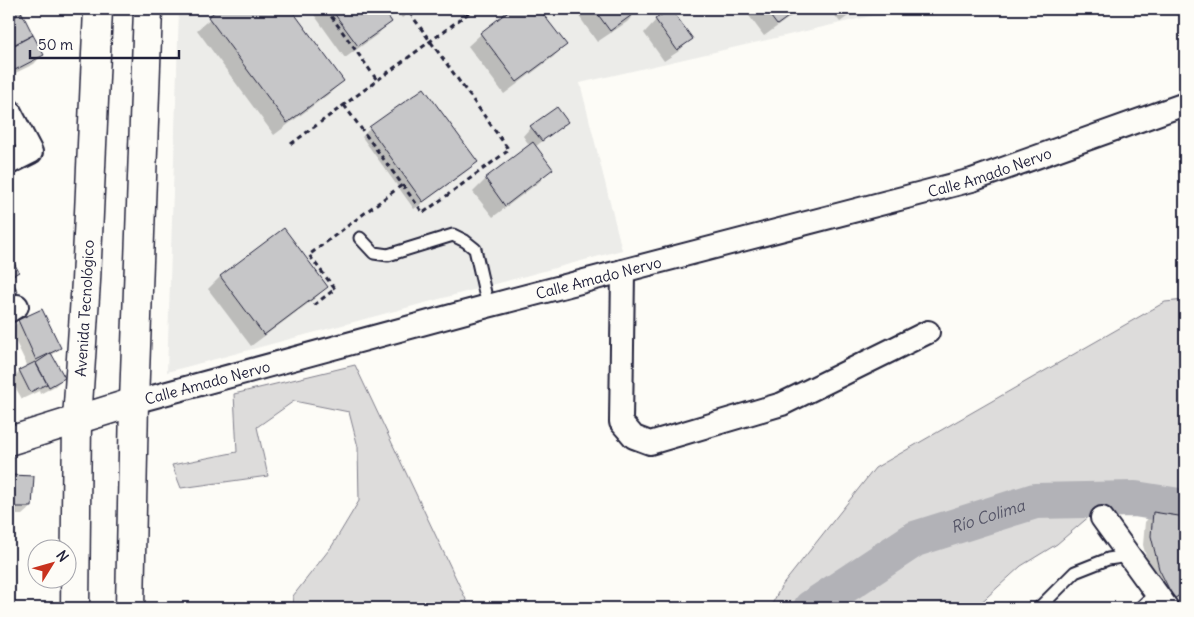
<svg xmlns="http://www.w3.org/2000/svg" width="1194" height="617" font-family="Delius,sans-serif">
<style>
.built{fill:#ecece9}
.green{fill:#dddcdb;stroke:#807f8b}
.shadow{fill:#0003}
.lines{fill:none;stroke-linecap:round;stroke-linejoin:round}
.river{stroke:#b2b2b7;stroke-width:36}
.building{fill:#c6c6c8;stroke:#22223b}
.lane-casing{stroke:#22223b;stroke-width:15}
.street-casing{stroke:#22223b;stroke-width:26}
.secondary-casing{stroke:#22223b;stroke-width:31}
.primary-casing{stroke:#22223b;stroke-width:31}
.path{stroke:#22223b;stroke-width:3;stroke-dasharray:5 4;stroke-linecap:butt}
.lane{stroke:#fdfcf7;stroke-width:11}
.street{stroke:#fdfcf7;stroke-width:22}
.secondary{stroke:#fdfcf7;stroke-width:28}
.primary{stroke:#fdfcf7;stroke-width:28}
.labels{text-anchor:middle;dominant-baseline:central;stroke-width:4.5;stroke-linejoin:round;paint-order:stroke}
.street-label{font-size:15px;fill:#22223b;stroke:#fdfcf7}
.water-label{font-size:16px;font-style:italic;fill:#545466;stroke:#fdfcf7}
</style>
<rect width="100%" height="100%" fill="#fdfcf7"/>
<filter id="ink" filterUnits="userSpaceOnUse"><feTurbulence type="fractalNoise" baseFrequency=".02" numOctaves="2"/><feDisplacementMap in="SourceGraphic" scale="10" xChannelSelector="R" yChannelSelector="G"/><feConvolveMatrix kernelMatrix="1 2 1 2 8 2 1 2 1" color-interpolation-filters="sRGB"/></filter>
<g filter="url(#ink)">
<g class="built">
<polygon points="179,9 901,9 580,83 622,250 167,372"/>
<polygon points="1185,591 1185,608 1182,608 1174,599"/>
</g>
<g class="green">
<polygon points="1185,300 1185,517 1105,503 1057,544 1021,566 975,608 770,608 781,587 875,468 1165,302"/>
<polygon points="355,365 470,608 294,608 293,596 332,546 359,501 358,447 349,412 294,401 257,427 268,476 181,488 172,465 237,452 234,394"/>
</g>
<g class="shadow">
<polygon points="9,9 18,9 42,55 34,64 9,76"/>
<polygon points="221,9 289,9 342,81 330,93 274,135 197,30"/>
<polygon points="310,9 381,9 390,21 378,34 345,58"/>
<polygon points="395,9 415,9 402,18"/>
<polygon points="513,9 538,9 565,45 553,57 504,94 468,46 481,34"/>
<polygon points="574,9 639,9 627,22 597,42"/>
<polygon points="744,9 801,9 764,36"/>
<polygon points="830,9 858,9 840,22"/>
<polygon points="656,20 691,39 679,51 664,61 644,33"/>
<polygon points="566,122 535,147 551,169 539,182 493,217 473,192 486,179 530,146 523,136 531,127"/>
<polygon points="370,128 476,162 468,170 414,209 362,137"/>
<polygon points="283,230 326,287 314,299 251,346 208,289 220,277"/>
<polygon points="9,257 17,272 10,279 16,291 9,299"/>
<polygon points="42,310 60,348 51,356 63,378 55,386 40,394 39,391 22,399 11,380 20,371 28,367 10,330 18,322"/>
<polygon points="12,476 31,507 22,515 9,515 9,479"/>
<polygon points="1153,513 1185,519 1185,593 1166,606 1151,577 1143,545 1145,522"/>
</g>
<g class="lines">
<path class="river" id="s1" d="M811,608L915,539L1035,501L1135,499L1185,507"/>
</g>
<g class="building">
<polygon points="9,9 20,9 22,13 9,20"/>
<polygon points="218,9 291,9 344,81 287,123 208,17"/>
<polygon points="331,9 383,9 392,22 358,46"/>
<polygon points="511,9 539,9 567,45 517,82 480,33"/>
<polygon points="594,9 640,9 610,31"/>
<polygon points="671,9 693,39 677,50 655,19"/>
<polygon points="765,9 799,9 777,25"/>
<polygon points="22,13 33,35 9,47 9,22 11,21 10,19"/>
<polygon points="33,35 44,55 13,71 9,64 9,48"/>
<polygon points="424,88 478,162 423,202 369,127"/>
<polygon points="557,107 568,122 542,141 530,126"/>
<polygon points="533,142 553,169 505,206 485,178"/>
<polygon points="284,228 328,287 264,335 220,276"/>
<polygon points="9,254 19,272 10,277 18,292 9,296"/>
<polygon points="42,309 61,348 36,360 18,320"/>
<polygon points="51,353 65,378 49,387 36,363"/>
<polygon points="35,362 47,384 30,392 19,370"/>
<polygon points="11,475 34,476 32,507 11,507"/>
<polygon points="1153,512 1185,517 1185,591 1174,599 1159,569 1151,536"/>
</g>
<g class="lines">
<g class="lane-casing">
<g id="lane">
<polyline points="360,238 374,253 388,255 453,235 465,241 475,249 488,306"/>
<polyline points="1039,608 1075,572 1108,559 1129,556"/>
<polyline points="1140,608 1156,593"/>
</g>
</g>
<g class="street-casing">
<g id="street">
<polyline points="9,110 31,152 9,163"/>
<polyline points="623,271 621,422 634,437 650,443 782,404 928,332"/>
<polyline points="9,311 17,306"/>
<path id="s2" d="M134,402L488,306L972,180L1185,104"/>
<polyline points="1102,518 1167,608"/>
</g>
</g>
<g class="secondary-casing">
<polyline id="secondary" points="9,441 134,402"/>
</g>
<g class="primary-casing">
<g id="primary">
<path id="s3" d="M75,608L77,420L86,281L98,9"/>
<polyline points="130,608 134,402 148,9"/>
</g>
</g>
<g class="path">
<polyline points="326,9 377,80"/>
<polyline points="344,105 423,213 509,150 407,9"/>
<polyline points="291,144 474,9"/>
<polyline points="314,305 335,289 309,255 402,185"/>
</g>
<use href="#lane" class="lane"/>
<use href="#street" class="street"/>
<use href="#secondary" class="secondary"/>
<use href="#primary" class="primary"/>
</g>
</g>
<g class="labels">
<g class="street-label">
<text stroke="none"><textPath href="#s2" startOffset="886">Calle Amado Nervo</textPath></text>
<text stroke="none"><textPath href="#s2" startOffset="481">Calle Amado Nervo</textPath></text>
<text stroke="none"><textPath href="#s3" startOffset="300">Avenida Tecnológico</textPath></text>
<text stroke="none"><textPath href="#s2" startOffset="76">Calle Amado Nervo</textPath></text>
</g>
<g class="water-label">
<text stroke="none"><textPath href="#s1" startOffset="201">Río Colima</textPath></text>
</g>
</g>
<rect width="1194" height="617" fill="none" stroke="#fdfcf7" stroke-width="30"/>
<rect x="15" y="15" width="1164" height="587" fill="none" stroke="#22223b" stroke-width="2" filter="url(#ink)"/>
<g transform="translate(52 564) rotate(53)"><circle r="24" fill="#fdfcf7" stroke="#a5a5ac"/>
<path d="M0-4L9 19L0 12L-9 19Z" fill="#c8321e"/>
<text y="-8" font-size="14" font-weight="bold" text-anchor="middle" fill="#22223b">N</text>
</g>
<path d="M30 50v8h149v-8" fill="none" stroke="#22223b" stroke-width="2.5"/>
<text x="38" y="50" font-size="15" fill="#22223b" stroke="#fdfcf7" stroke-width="4" paint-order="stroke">50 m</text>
</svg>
